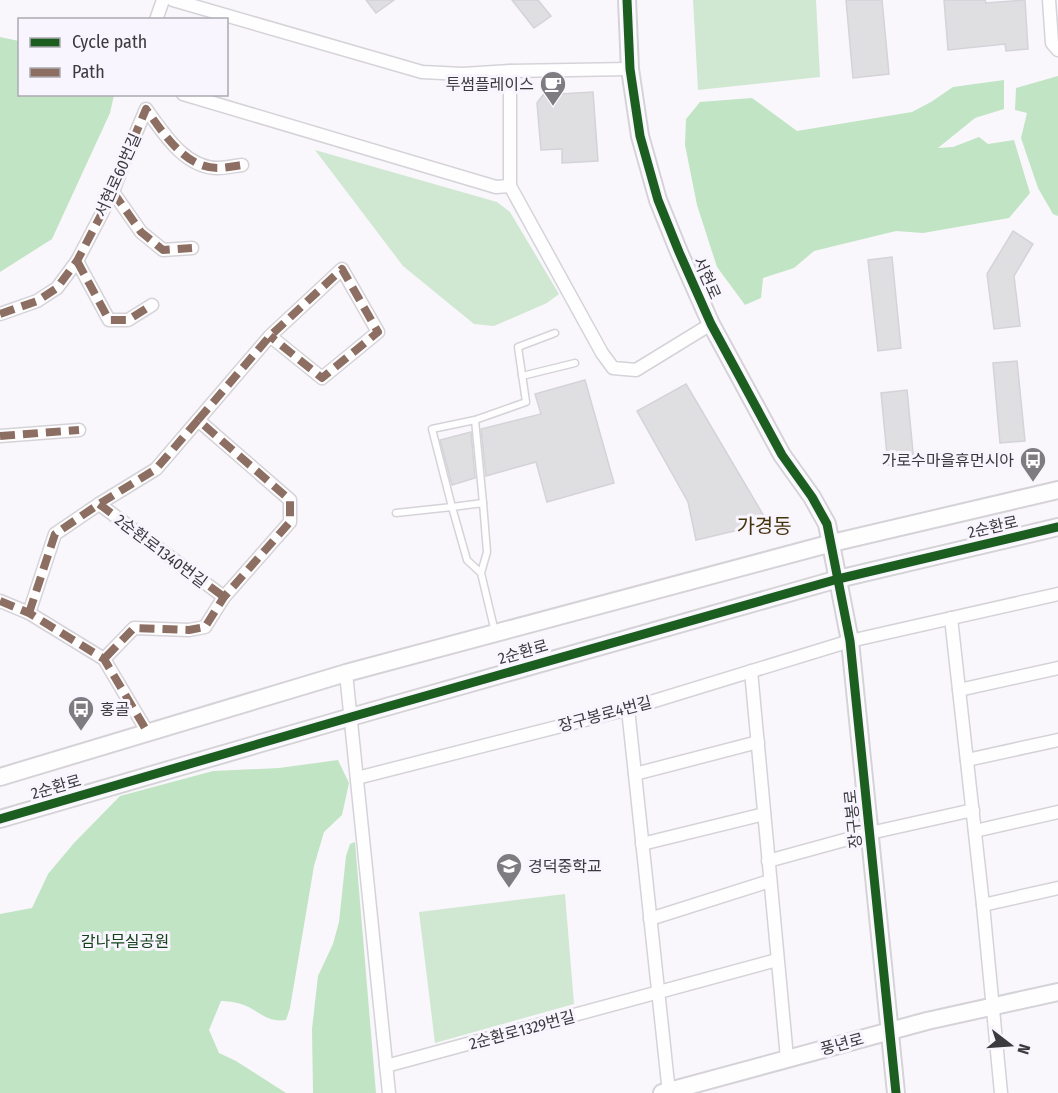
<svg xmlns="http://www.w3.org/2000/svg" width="1058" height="1093" font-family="'Fira Sans Condensed','Noto Sans KR',sans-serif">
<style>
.green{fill:#d0e8d2}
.forest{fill:#c1e4c4}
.building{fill:#dfdfe2;stroke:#d4d3d7;stroke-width:1.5}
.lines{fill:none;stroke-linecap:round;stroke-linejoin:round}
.lane-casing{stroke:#d5d3d8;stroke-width:9}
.street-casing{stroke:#d5d3d8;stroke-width:15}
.secondary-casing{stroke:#d5d3d8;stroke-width:20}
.lane{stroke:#fefeff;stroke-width:6}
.street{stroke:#fefeff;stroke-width:12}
.secondary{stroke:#fefeff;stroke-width:16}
.quiet{stroke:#8d6e63;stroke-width:8;stroke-dasharray:15 8;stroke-linecap:butt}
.cycleway-casing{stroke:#f8f5fe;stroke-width:13}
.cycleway{stroke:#1b5e20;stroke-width:9}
.labels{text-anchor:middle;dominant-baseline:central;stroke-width:6;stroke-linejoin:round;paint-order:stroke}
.poi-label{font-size:16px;fill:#3b3a3e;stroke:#f8f5fe;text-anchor:end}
.street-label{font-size:16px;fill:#3b3a3e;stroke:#f8f5fe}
.park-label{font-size:16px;fill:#134118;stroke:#f8f5fe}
.quarter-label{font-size:20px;fill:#45330b;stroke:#f8f5fe}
</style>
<rect width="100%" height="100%" fill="#f9f7fc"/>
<g class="green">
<polygon points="693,0 816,0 820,77 698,90"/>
<polygon points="315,150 497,202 510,212 559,294 547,303 494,326 474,324 403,266"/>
<polygon points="565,894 574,1004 435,1043 419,912"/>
</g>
<g class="forest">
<polygon points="0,37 19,41 20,94 114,95 110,113 52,239 0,272"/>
<polygon points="1058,76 1058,216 1053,214 1038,188 1021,138 1027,113 1015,110 1016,88"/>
<polygon points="1004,80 1004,109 975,118 938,148 953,147 979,137 988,144 1014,140 1030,193 1009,218 923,233 896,231 814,251 794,268 763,278 761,298 745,305 717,267 697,205 685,145 686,119 700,102 752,98 797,131 912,112 931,102 953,87"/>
<path d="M338,760L349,783L342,815L324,832L314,866L290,1008L286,1020C265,1023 258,1009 241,1004C235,1002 227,1001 221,1001L209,1030L219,1053L236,1061L286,1093H0V914L32,908L48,874L74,843L120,796L213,771L279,768Z"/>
<polygon points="355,842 376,1093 313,1093 312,1029 318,976 333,944 339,922 346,856 350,844"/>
</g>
<g class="building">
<polygon points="366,0 394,0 376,13"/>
<polygon points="512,0 538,0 551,16 534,28"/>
<polygon points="846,0 882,0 889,74 853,78"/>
<polygon points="944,0 985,0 986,3 1025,0 1028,49 1006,51 1005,44 948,50"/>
<polygon points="593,92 598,161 562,163 562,149 541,150 537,103 543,95"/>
<polygon points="1013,231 1033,244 1014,276 1020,326 994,329 987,274"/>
<polygon points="892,257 901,348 878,351 868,260"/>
<polygon points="1017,361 1025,441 1000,443 993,363"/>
<polygon points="585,380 614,483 547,502 536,462 486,476 481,429 541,414 535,394"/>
<polygon points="686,384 768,523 696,540 688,502 637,411"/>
<polygon points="907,390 914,462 888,465 881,393"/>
<polygon points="471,432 475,478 452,485 440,440"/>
</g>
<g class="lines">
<g class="lane-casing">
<g id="lane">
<polyline points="522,376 575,363"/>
<polyline points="475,420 526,402 518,347 555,333"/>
<polyline points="396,513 452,507 432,429 475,420 483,503"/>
<polyline points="481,573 467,560 452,507 483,503 487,552 481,573 495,632"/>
</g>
</g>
<g class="street-casing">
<g id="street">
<polyline points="173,0 422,72 463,74 510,71 630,69"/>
<polyline points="1049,0 1052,43 1058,50"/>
<polyline points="156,20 163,0"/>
<polyline points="510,71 510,186 602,353 613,368 636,370 711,324"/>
<polyline points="183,94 496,187 510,186"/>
<polyline points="113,192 141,232 163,250 192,248"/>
<polyline points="77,261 109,320 128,320 152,305"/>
<path d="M0,314L37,301L57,288L77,261L113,192L125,159L146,109C164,134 185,168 218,168C226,168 234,166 242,165"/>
<polyline points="198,420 270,336 342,269 378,332 322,378 270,336"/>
<polyline points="0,436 79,430"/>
<polyline points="99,504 224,597"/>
<polyline points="0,601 29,613 104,659 148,733"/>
<polyline points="29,613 55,534 99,504 156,469 198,420 290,500 290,522 224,597 205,627 189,630 134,628 104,659"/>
<polyline points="951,618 983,905 1001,1093"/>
<polyline points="751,671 787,1058"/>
<polyline points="346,673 389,1093"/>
<polyline points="959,690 1058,668"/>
<polyline points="628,709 669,1093"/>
<polyline points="967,760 1058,740"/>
<polyline points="635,774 758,742"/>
<polyline points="357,778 628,709 850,641 1058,594"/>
<polyline points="975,831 1058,812"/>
<polyline points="642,844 764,814"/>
<polyline points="768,861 870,833 973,810"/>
<polyline points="983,905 1058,888"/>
<polyline points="650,919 770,881"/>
<polyline points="386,1066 777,960"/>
</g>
</g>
<g class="secondary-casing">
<g id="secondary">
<polyline points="627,0 630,69 640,136 658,200 679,252 711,324 782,455 812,497 827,524 850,641 896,1093"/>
<polyline points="0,777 346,673 832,543 1058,490"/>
<polyline points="0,819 351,717 838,579 1058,527"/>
<polyline points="662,1093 927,1021 1058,992"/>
</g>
</g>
<use href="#lane" class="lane"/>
<use href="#street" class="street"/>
<use href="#secondary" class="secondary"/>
<g class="quiet">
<polyline points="113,192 141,232 163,250 192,248"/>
<polyline points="77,261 109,320 128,320 152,305"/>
<path d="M0,314L37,301L57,288L77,261L113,192L125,159L146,109C164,134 185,168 218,168C226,168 234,166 242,165"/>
<polyline points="198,420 270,336 342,269 378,332 322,378 270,336"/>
<polyline points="0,436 79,430"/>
<polyline points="99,504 224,597"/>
<polyline points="0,601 29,613 104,659 148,733"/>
<polyline points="29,613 55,534 99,504 156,469 198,420 290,500 290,522 224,597 205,627 189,630 134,628 104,659"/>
</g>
<g class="cycleway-casing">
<g id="cycleway">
<polyline points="627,0 630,69 640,136 658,200 679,252 711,324 782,455 812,497 827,524 850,641 896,1093"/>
<polyline points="0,819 351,717 838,579 1058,527"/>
</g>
</g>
<use href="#cycleway" class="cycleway"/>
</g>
<defs>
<g id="cafe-pin" transform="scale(1.35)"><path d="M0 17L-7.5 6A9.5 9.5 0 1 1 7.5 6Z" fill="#7e7c80" stroke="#f8f5fe"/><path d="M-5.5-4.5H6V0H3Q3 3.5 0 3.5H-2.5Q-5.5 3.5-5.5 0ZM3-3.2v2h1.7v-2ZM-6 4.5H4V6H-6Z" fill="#fff"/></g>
<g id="bus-pin" transform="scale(1.35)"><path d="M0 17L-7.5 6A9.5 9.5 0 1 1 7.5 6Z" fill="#7e7c80" stroke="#f8f5fe"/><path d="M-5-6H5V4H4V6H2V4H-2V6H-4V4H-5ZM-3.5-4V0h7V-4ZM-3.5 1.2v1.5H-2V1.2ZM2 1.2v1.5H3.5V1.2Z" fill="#fff"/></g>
<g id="school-pin" transform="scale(1.35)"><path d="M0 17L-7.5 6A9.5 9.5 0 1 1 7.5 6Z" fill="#7e7c80" stroke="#f8f5fe"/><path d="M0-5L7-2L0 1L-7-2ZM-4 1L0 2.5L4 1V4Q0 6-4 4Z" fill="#fff"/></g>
</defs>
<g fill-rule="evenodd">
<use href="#cafe-pin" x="553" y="84"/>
<use href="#bus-pin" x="1033" y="460"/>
<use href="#bus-pin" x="81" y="709"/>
<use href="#school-pin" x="509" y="866"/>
</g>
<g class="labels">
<g class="poi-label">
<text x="534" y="84">투썸플레이스</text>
<text x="1014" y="460">가로수마을휴먼시아</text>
<text x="100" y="709" text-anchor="start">홍골</text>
<text x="528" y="866" text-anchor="start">경덕중학교</text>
</g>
<g class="street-label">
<text transform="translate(118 175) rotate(-66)">서현로60번길</text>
<text transform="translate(707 278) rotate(66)">서현로</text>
<text transform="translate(993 527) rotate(-13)">2순환로</text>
<text transform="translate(161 551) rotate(37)">2순환로1340번길</text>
<text transform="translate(523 652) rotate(-16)">2순환로</text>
<text transform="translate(605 714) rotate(-15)">장구봉로4번길</text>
<text transform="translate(56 787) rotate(-16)">2순환로</text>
<text transform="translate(853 819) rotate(-96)">장구봉로</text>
<text transform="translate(522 1030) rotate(-15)">2순환로1329번길</text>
<text transform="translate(842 1044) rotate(-15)">풍년로</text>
</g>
<g class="park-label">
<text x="125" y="941">감나무실공원</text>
</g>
<g class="quarter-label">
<text x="764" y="526">가경동</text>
</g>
</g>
<rect x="18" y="18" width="210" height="78" fill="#f8f5fe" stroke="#acaab1" stroke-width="1.5"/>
<rect x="30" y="38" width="30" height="9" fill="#1b5e20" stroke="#acaab1" stroke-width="1.5"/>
<text x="72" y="48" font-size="18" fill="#3b3a3e">Cycle path</text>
<rect x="30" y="68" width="30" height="9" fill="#8d6e63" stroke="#acaab1" stroke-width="1.5"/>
<text x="72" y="78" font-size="18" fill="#3b3a3e">Path</text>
<g transform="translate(1010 1045) rotate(107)" stroke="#f8f5fe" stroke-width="4.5" paint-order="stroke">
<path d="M0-4.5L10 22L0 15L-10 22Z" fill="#3b3a3e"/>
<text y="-9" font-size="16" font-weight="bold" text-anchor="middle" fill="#3b3a3e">N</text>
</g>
</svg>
